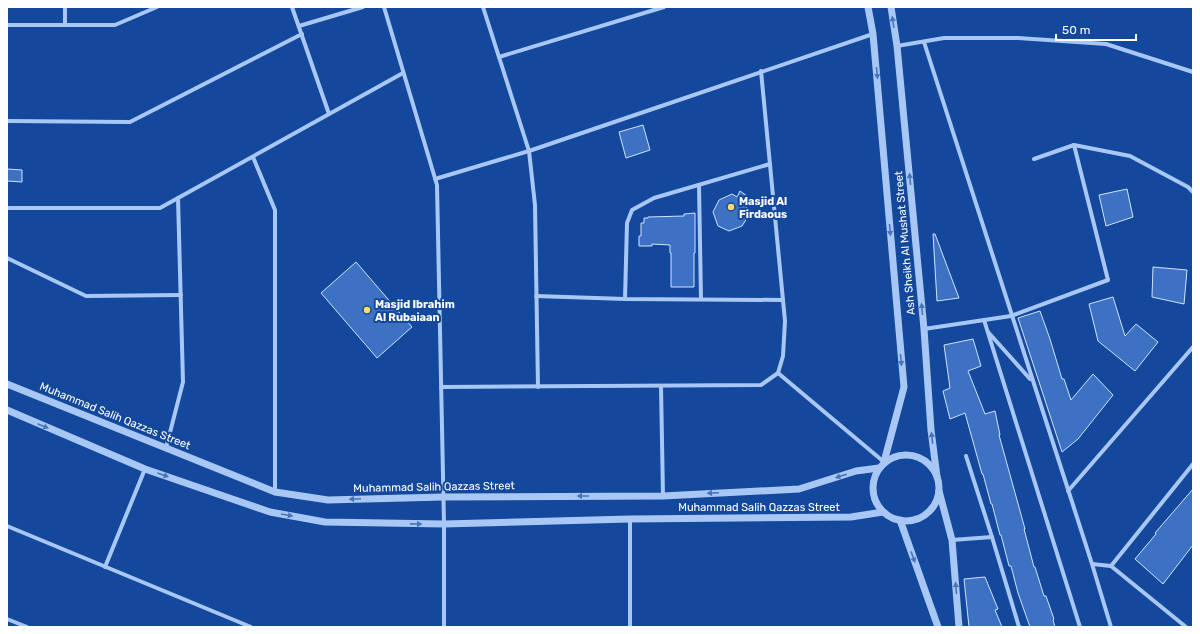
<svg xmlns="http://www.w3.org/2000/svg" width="1200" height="634" font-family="Rubik,sans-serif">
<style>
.building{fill:#3c71c3;stroke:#d1e3fd}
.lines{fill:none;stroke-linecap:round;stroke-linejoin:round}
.minor{stroke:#a9c7f4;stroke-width:4}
.tertiary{stroke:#a9c7f4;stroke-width:7}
.oneway{fill:#4874bb}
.poi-dot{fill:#ffdb6b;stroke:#13489c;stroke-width:1.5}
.labels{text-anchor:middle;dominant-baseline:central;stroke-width:4;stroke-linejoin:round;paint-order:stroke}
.poi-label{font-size:11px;font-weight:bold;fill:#fff;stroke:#13489c;text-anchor:start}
.street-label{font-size:11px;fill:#fff;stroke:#13489c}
</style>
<rect width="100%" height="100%" fill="#13489c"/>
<g class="building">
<polygon points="643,125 650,150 626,158 619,132"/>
<polygon points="7,169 22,170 22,182 7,181"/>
<polygon points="1127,189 1133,217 1106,226 1099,195"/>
<polygon points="740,191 747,196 745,202 749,215 742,226 729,231 718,226 713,212 719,200 732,194 737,197"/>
<polygon points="695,213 695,253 694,253 694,287 671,287 671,253 670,253 670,245 652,244 652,246 639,246 639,236 641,236 641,223 644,223 644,218 648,218 648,217 684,216 684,214"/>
<polygon points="933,234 935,234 959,298 937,301"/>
<polygon points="356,262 412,327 377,358 321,293"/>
<polygon points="1153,267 1187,270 1184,304 1152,297"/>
<polygon points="1113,297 1125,336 1136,324 1158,342 1135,371 1098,341 1089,304"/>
<polygon points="1040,311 1050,339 1062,379 1064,379 1071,400 1093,374 1113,395 1078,439 1062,452 1018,318"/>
<polygon points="973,339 981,366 968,371 985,414 995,411 1000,435 999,435 1025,529 1024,529 1034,567 1035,567 1044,596 1046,596 1054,619 1053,620 1055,627 1030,627 1018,593 1011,566 1009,566 1001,535 1000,535 992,504 991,504 983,474 982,474 965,413 950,419 943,391 950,388 944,345"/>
<polygon points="1193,489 1193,545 1163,584 1135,559 1156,534 1155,533"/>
<polygon points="985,577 998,609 995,610 1002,627 969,627 964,579"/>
</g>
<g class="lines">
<g class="minor">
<polyline points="65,7 65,25"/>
<polyline points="292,7 329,114"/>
<polyline points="384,7 437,185 444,524 444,627"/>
<polyline points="483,7 529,151 535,205 538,387"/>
<polyline points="7,25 115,25 157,7"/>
<polyline points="299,26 363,7"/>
<polyline points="924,42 1092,564 1111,627"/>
<polyline points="897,46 944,38 1018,38 1106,44 1193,72"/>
<polyline points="499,57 664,7"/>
<polyline points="7,121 130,122 302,34"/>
<polyline points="253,157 275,210 275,492"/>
<polyline points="1034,159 1074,145 1130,156 1188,187 1193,192"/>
<polyline points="435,179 529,151 873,34"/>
<polyline points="699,185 701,299"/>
<polyline points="7,208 160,208 403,73"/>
<polyline points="7,258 86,296 181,295"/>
<polyline points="536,296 625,299 783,300"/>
<polyline points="625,299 627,223 632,210 654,198 770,164"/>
<polyline points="984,320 1080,627"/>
<polyline points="924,329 1011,316 1108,280 1074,145"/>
<polyline points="988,332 1030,379"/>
<polyline points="778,373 884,462"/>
<polyline points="661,386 663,496"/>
<polyline points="441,387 761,385 778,373 783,356 785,321 761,71"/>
<polyline points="166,448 183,382 178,198"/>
<polyline points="966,456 992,537"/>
<polyline points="1068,491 1193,347"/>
<polyline points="7,526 251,627"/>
<polyline points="952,540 992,537 1019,627"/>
<polyline points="1092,564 1111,566 1186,627"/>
<polyline points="1111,566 1193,464"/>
<polyline points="105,567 145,469"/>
<polyline points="7,619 27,627"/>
<polyline points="630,627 630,519"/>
</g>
<g class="tertiary">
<polyline points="868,7 873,34 904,387 884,462"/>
<polyline points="891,7 897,46 924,329 931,430 937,477"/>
<polyline points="7,384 275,492 328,500 443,497 663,496 799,489 856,471 879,468"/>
<polyline points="7,410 145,469 270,512 325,522 444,524 630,519 851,517 883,512"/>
<circle cx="906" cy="488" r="33"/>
<polyline points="939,491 952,540 959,627"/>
<polyline points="900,520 938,627"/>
</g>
</g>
<defs><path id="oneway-solid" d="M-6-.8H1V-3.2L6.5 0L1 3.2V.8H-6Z"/></defs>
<g class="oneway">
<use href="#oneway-solid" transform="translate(893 22) rotate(-99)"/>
<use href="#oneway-solid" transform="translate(877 73) rotate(85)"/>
<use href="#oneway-solid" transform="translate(910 179) rotate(-95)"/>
<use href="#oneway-solid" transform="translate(890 230) rotate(85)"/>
<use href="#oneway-solid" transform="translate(922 309) rotate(-95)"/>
<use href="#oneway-solid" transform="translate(901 360) rotate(85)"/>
<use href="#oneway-solid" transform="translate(43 426) rotate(23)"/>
<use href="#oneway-solid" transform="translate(932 438) rotate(-97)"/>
<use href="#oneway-solid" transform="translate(163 475) rotate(19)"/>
<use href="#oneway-solid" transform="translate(841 476) rotate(163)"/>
<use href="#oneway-solid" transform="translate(713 493) rotate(177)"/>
<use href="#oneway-solid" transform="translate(583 496) rotate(180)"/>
<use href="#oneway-solid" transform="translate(355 499) rotate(178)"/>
<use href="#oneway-solid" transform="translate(287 515) rotate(10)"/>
<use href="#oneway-solid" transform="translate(416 524) rotate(1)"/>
<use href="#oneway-solid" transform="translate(913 557) rotate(70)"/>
<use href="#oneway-solid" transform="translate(956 588) rotate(-95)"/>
</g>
<g class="poi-dot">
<circle cx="731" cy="207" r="4"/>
<circle cx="367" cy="310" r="4"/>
</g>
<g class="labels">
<g class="poi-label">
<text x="739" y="201">Masjid Al<tspan x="739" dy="13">Firdaous</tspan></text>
<text x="375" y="304">Masjid Ibrahim<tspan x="375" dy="13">Al Rubaiaan</tspan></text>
</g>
<g class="street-label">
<text transform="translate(905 243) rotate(-95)">Ash Sheikh Al Mushat Street</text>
<text transform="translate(115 416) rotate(22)">Muhammad Salih Qazzas Street</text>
<text transform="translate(434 487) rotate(-1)">Muhammad Salih Qazzas Street</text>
<text x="759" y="507">Muhammad Salih Qazzas Street</text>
</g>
</g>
<rect width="1200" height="634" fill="none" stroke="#ffffff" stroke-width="16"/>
<path d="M1056 34v6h80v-6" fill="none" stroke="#ffffff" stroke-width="2"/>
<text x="1062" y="34" font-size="12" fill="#ffffff" stroke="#13489c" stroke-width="3" paint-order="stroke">50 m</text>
</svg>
